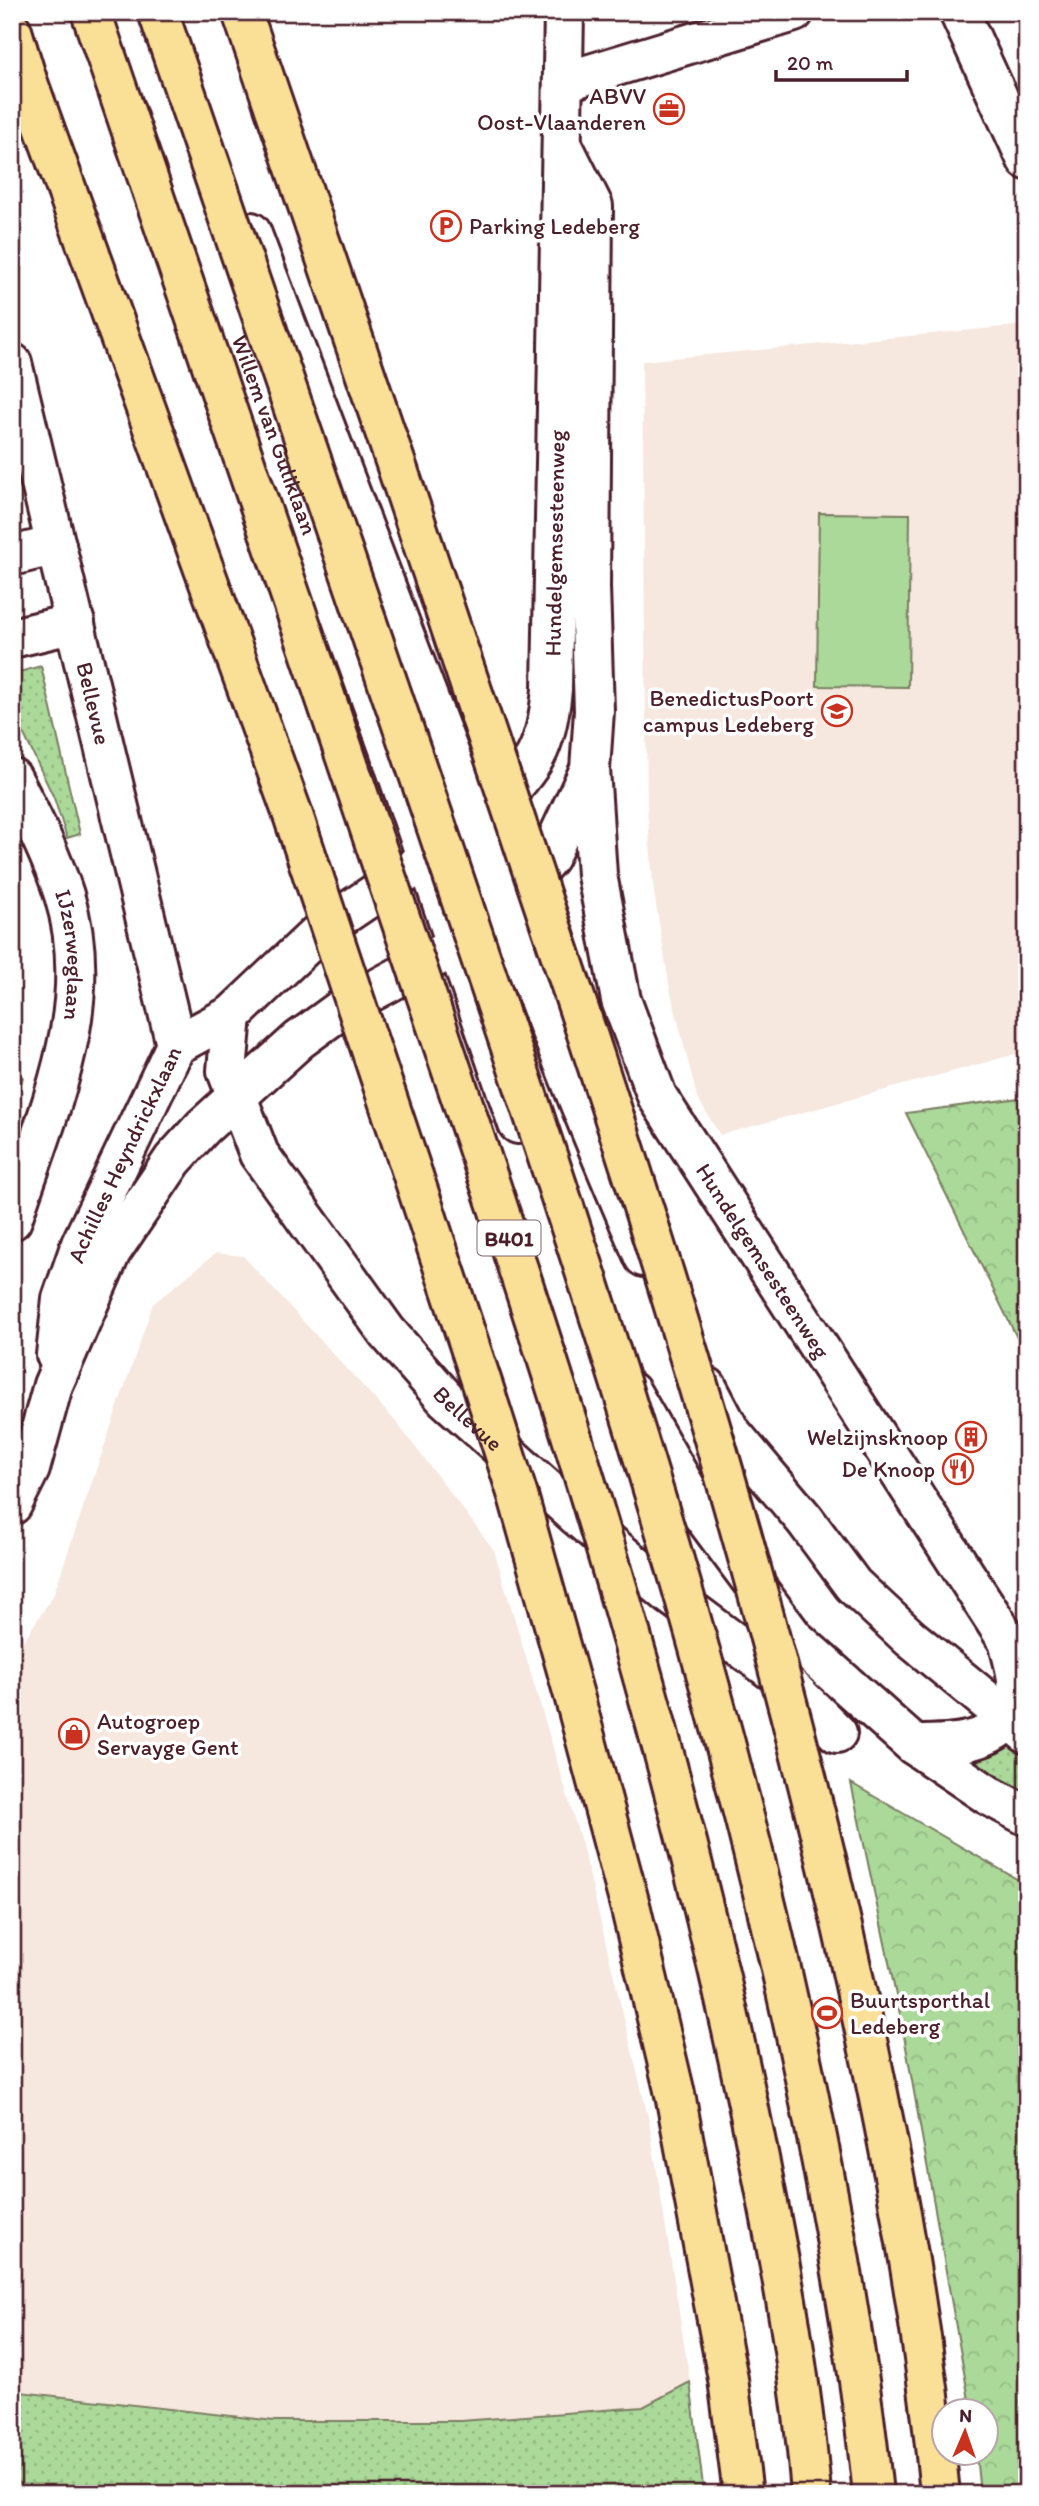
<svg xmlns="http://www.w3.org/2000/svg" width="1039" height="2506" font-family="Itim,sans-serif">
<style>
.built{fill:#f6e7df}
.grass{fill:url(#grass-dots);stroke:#7a7c62;stroke-width:2}
.forest{fill:url(#forest-crowns);stroke:#7a7c62;stroke-width:2}
.pitch{fill:#aad999;stroke:#7a7c62;stroke-width:2}
.lines{fill:none;stroke-linecap:round;stroke-linejoin:round}
.street-casing{stroke:#4a1f2b;stroke-width:44}
.secondary-casing{stroke:#4a1f2b;stroke-width:44}
.highway-casing{stroke:#4a1f2b;stroke-width:44}
.street{stroke:#fff;stroke-width:38}
.secondary{stroke:#fff;stroke-width:38}
.highway{stroke:#fadf96;stroke-width:38}
.highway-bridge-casing{stroke:#4a1f2b;stroke-width:44;stroke-linecap:butt}
.highway-bridge{stroke:#fadf96;stroke-width:38}
.labels{text-anchor:middle;dominant-baseline:central;stroke-width:7;stroke-linejoin:round;paint-order:stroke}
.shield{fill:#fff;stroke:#80626b;stroke-width:2}
.shield-label{font-size:21px;font-weight:bold;fill:#4a1f2b}
.poi-label{font-size:23px;fill:#4a1f2b;stroke:#fff;text-anchor:end}
.street-label{font-size:23px;fill:#4a1f2b;stroke:#fff}
</style>
<defs>
<pattern id="grass-dots" width="8" height="8" patternUnits="userSpaceOnUse" patternTransform="scale(1.75)"><rect width="8" height="8" fill="#aad999"/><path d="M2 2h.1M6 6h.1" fill="none" stroke="#94ba84" stroke-width="1.8" stroke-linecap="round"/></pattern>
<pattern id="forest-crowns" width="20" height="18" patternUnits="userSpaceOnUse" patternTransform="scale(1.75)"><rect width="20" height="18" fill="#aad999"/><path d="M2 6a3 3 0 1 1 6 0M12 15a3 3 0 1 1 6 0" fill="none" stroke="#94ba84"/></pattern>
</defs>
<rect width="100%" height="100%" fill="#fff"/>
<filter id="ink" filterUnits="userSpaceOnUse"><feTurbulence type="fractalNoise" baseFrequency=".0143" numOctaves="2"/><feDisplacementMap in="SourceGraphic" scale="14" xChannelSelector="R" yChannelSelector="G"/><feConvolveMatrix kernelMatrix="1 2 1 2 8 2 1 2 1" color-interpolation-filters="sRGB"/></filter>
<g filter="url(#ink)">
<g class="built">
<polygon points="1027,325 1027,1051 720,1135 697,1097 670,989 654,893 647,807 642,361"/>
<polygon points="216,1253 243,1256 396,1422 494,1550 582,1845 649,2121 690,2382 643,2407 461,2421 274,2421 12,2391 12,1658 53,1596 153,1304"/>
</g>
<g class="grass">
<polygon points="41,666 80,834 67,838 54,798 12,709 12,674"/>
<polygon points="1008,1737 1027,1752 1027,1801 959,1765"/>
<polygon points="690,2382 704,2494 105,2494 12,2491 12,2391 274,2421 461,2421 643,2407"/>
</g>
<g class="forest">
<polygon points="12,1076 23,1077 12,1114"/>
<polygon points="1027,1097 1027,1358 906,1113"/>
<polygon points="851,1783 1027,1885 1027,2494 980,2494 976,2454 986,2454 986,2412 971,2411 901,2019"/>
</g>
<polygon class="pitch" points="819,513 910,514 908,687 817,686"/>
<g class="lines">
<g class="street-casing">
<g id="street">
<polyline points="959,12 1027,160"/>
<polyline points="564,82 794,12"/>
<path id="s1" d="M12,363L176,1045"/>
<polyline points="12,556 56,545"/>
<polyline points="12,638 75,623"/>
<path id="s2" d="M590,769L597,875L621,1000L657,1096L1008,1641C1013,1660 1022,1686 1015,1706C1001,1745 947,1745 914,1745"/>
<path id="s3" d="M12,778C31,816 51,854 64,895C99,1006 46,1115 12,1220"/>
<path id="s4" d="M232,1015L227,1071L259,1154L387,1332L445,1398L578,1517L669,1594L778,1675L837,1733"/>
</g>
</g>
<g class="secondary-casing">
<g id="secondary">
<path id="s5" d="M121,12L388,746L518,1124"/>
<path d="M251,232L477,826C525,971 583,1116 644,1257"/>
<path id="s6" d="M487,815C531,767 546,756 552,689L564,12"/>
<polyline points="516,896 549,857 590,769 594,711 590,587 593,206 563,146"/>
<path id="s7" d="M56,1355L62,1299L81,1244L176,1045L232,1015L324,928L416,866"/>
<polyline points="707,1387 730,1431 805,1520 853,1585 910,1638 1027,1734"/>
<polyline points="631,1392 698,1509 794,1638 914,1745 988,1795 1027,1816"/>
<polyline points="12,1505 30,1469 53,1385 111,1252 173,1160 203,1127 299,1040 347,1005 447,951"/>
</g>
</g>
<g class="highway-casing">
<g id="highway">
<polyline points="12,31 27,80"/>
<polyline points="675,2094 728,2379 743,2494"/>
</g>
</g>
<use href="#street" class="street"/>
<use href="#secondary" class="secondary"/>
<use href="#highway" class="highway"/>
<g class="highway-bridge-casing">
<g id="highway-bridge">
<path d="M91,12C219,385 347,759 473,1133C581,1453 680,1777 749,2109C775,2235 801,2365 811,2494"/>
<path d="M158,12C280,374 407,733 527,1095C636,1420 736,1747 806,2083C834,2219 859,2356 873,2494"/>
<path d="M242,12C349,323 454,635 558,947C667,1271 767,1597 843,1931C885,2117 922,2304 940,2494"/>
<polyline points="27,80 293,815 483,1386 518,1496 575,1699 631,1909 675,2094"/>
</g>
</g>
<use href="#highway-bridge" class="highway-bridge"/>
</g>
</g>
<defs>
<g id="office-ring" transform="scale(1.575)"><circle r="9.5" fill="#fff" stroke="#c8321e" stroke-width="1.5"/><path d="M-6-3h4V-5.5h4V-3h4V5H-6ZM-1-4.5V-3h2v-1.5ZM-6 0V1H6V0Z" fill="#c8321e"/></g>
<g id="parking-ring" transform="scale(1.575)"><circle r="9.5" fill="#fff" stroke="#c8321e" stroke-width="1.5"/><path d="M-3.5-5.5H1a3.5 3.5 0 0 1 0 7H-1V5.5H-3.5ZM-1-3.4V-.6H.8a1.4 1.4 0 0 0 0-2.8Z" fill="#c8321e"/></g>
<g id="school-ring" transform="scale(1.575)"><circle r="9.5" fill="#fff" stroke="#c8321e" stroke-width="1.5"/><path d="M0-5L7-2L0 1L-7-2ZM-4 1L0 2.5L4 1V4Q0 6-4 4Z" fill="#c8321e"/></g>
<g id="building-ring" transform="scale(1.575)"><circle r="9.5" fill="#fff" stroke="#c8321e" stroke-width="1.5"/><path d="M-4-6H4V6H1V3H-1V6H-4ZM-2.5-4.3h1.7v1.8h-1.7ZM.8-4.3h1.7v1.8H.8ZM-2.5-1h1.7V.8h-1.7ZM.8-1h1.7V.8H.8Z" fill="#c8321e"/></g>
<g id="restaurant-ring" transform="scale(1.575)"><circle r="9.5" fill="#fff" stroke="#c8321e" stroke-width="1.5"/><path d="M-5-6h1v4h1v-4h1v4h1v-4h1v5L-1.5 .5V6h-2V.5L-5-1ZM5-6V6H3V1.5H1.5Q1.5-4 5-6Z" fill="#c8321e"/></g>
<g id="shop-ring" transform="scale(1.575)"><circle r="9.5" fill="#fff" stroke="#c8321e" stroke-width="1.5"/><path d="M-5-2.5h2.3a2.7 3.5 0 0 1 5.4 0H5L5.5 6h-11ZM-1.5-2.5h3a1.5 2.3 0 0 0-3 0Z" fill="#c8321e"/></g>
<g id="stadium-ring" transform="scale(1.575)"><circle r="9.5" fill="#fff" stroke="#c8321e" stroke-width="1.5"/><path d="M0-5a6.5 5 0 1 0 0 10a6.5 5 0 1 0 0-10ZM-3.5-1.8h7v3.6h-7Z" fill="#c8321e"/></g>
</defs>
<g fill-rule="evenodd">
<use href="#office-ring" x="669" y="109"/>
<use href="#parking-ring" x="446" y="226"/>
<use href="#school-ring" x="837" y="711"/>
<use href="#building-ring" x="971" y="1437"/>
<use href="#restaurant-ring" x="958" y="1469"/>
<use href="#shop-ring" x="74" y="1734"/>
<use href="#stadium-ring" x="827" y="2013"/>
</g>
<g class="labels">
<rect class="shield" x="477.5" y="1220.5" width="63" height="35" rx="5"/>
<g class="shield-label">
<text x="509" y="1238">B401</text>
</g>
<g class="poi-label">
<text x="646" y="96">ABVV<tspan x="646" dy="26">Oost-Vlaanderen</tspan></text>
<text x="469" y="226" text-anchor="start">Parking Ledeberg</text>
<text x="814" y="698">BenedictusPoort<tspan x="814" dy="26">campus Ledeberg</tspan></text>
<text x="948" y="1437">Welzijnsknoop</text>
<text x="935" y="1469">De Knoop</text>
<text x="97" y="1721" text-anchor="start">Autogroep<tspan x="97" dy="26">Servayge Gent</tspan></text>
<text x="850" y="2000" text-anchor="start">Buurtsporthal<tspan x="850" dy="26">Ledeberg</tspan></text>
</g>
<g class="street-label">
<text stroke="none"><textPath href="#s5" startOffset="450">Willem van Guliklaan</textPath></text>
<text stroke="none"><textPath href="#s6" startOffset="292">Hundelgemsesteenweg</textPath></text>
<text stroke="none"><textPath href="#s1" startOffset="350">Bellevue</textPath></text>
<text stroke="none"><textPath href="#s3" startOffset="189">IJzerweglaan</textPath></text>
<text stroke="none"><textPath href="#s7" startOffset="214">Achilles Heyndrickxlaan</textPath></text>
<text stroke="none"><textPath href="#s2" startOffset="532">Hundelgemsesteenweg</textPath></text>
<text stroke="none"><textPath href="#s4" startOffset="483">Bellevue</textPath></text>
</g>
</g>
<rect width="1039" height="2506" fill="none" stroke="#fff" stroke-width="42"/>
<rect x="21" y="21" width="997" height="2464" fill="none" stroke="#4a1f2b" stroke-width="2.5" filter="url(#ink)"/>
<g transform="translate(965 2432) rotate(2)"><circle r="33" fill="#ffffff" stroke="#b7a5aa" stroke-width="2"/>
<path d="M0-5L12 26L0 18L-12 26Z" fill="#c8321e"/>
<text y="-10" font-size="19" font-weight="bold" text-anchor="middle" fill="#4a1f2b">N</text>
</g>
<path d="M776 70v10h131v-10" fill="none" stroke="#4a1f2b" stroke-width="3.5"/>
<text x="787" y="70" font-size="21" fill="#4a1f2b" stroke="#ffffff" stroke-width="5" paint-order="stroke">20 m</text>
</svg>
